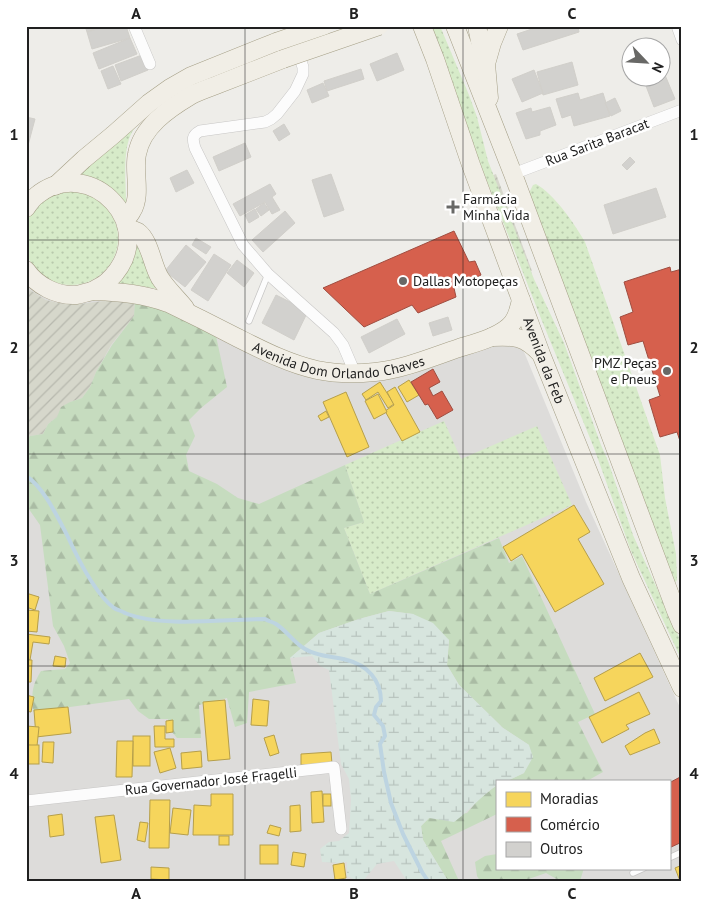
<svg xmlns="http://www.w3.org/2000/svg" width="708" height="907" font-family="'PT Sans',sans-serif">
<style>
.residential{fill:#dddcda;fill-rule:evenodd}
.construction{fill:url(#construction-furrows)}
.grass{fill:url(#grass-dots)}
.forest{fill:url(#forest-firs)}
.wetland{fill:url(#wetland-marsh)}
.homes{fill:#f6d55c;stroke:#b69f4a}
.shops{fill:#d6604d;stroke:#9f4d40}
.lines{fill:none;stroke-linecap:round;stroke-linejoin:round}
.stream{stroke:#bdd4e1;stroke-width:4}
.building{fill:#d2d1ce;stroke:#d1cfca}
.service-casing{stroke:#c7c6c5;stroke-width:7}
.minor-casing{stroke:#c7c6c5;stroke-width:12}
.primary-casing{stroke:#a49e85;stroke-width:19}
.service{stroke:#fcfcfc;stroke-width:5.5}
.minor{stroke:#fcfcfc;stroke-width:11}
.primary{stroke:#f1eee6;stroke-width:18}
.primary-bridge-casing{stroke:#a49e85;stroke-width:19;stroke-linecap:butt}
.primary-bridge{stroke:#f1eee6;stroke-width:18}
.grid{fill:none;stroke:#202020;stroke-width:1;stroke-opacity:0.55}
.poi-dot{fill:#686866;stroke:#fff;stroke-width:2}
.labels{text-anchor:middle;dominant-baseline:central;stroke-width:5;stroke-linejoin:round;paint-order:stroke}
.street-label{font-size:14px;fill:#202020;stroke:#fff}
.poi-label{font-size:14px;fill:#202020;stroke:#fff;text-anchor:start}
.neatline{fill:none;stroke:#202020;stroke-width:2}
.grid-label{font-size:16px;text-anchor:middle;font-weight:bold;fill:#202020}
</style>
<defs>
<pattern id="construction-furrows" width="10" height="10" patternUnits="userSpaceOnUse" patternTransform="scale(1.25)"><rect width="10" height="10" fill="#d6d7cb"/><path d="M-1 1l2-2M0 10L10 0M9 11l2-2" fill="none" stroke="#b7b8ae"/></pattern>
<pattern id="grass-dots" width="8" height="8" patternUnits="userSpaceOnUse" patternTransform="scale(1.25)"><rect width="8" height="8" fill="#d7ebc9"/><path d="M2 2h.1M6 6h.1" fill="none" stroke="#b8c9ac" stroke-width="1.8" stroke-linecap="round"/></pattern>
<pattern id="forest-firs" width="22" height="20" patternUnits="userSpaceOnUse" patternTransform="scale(1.25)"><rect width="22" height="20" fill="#c6dcbf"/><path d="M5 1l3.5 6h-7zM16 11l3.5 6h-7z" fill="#aabca4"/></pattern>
<pattern id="wetland-marsh" width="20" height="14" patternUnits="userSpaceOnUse" patternTransform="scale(1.25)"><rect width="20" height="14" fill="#d7e5de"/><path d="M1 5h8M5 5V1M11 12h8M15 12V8" fill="none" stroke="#b8c4be"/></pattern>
</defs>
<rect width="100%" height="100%" fill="#eeede9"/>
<path class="residential" d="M26,283L73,301L135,299L208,332L373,380L410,375L496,344L522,347L586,502L682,712V881H26ZM497,781H669V868H497Z"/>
<g class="construction">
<polygon points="496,174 532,271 525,274 488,177"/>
<polygon points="30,290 46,300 63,304 80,304 112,300 135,299 134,316 111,345 96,372 90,387 82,398 70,402 57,417 48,424 43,434 30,436 26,440 26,296"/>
</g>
<g class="grass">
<polygon points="432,26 440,26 469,95 477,117 488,161 534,279 564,343 601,445 608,461 633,535 682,644 682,661 631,551 594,448 542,321 483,171 439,51"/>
<path d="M138,122C135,127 131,133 129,139C123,158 126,181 126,201L125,207C116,187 100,179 80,174Z"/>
<path d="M536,184C555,195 574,223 585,242L660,455L665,498L676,554L677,580L673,585L529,193L533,185Z"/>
<circle cx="71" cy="238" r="47"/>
<polygon points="135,235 159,289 128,284 112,285"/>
<polygon points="444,421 461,459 537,426 572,505 370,594 344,528 364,522 345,465"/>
</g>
<g class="forest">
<path d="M135,299L159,306L216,336L227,387L201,408L189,420L195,436L186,455L189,471L217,484L238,498L259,504L345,465L364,522L344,528L370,594L499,538L509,563L522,556L595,714L578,722L603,772L587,781H507L524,773L529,745L503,728L459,685L447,665L449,640L413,614L389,611L359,619L319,633L290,658L296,683L249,692L247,723L235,727L227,698L199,705L201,738H177L172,732L168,719H149L138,711L129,699L33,712C32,694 31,687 41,671L65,669L70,663L64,646L53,626L40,525L26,505V440L30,436L43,434L48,424L57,417L61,407L70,402L82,398L90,387L96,372L112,345L134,316Z"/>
<polygon points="497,785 497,814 441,841 459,881 448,881 423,840 421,826 429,818 467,813 479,799"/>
<polygon points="497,854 497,868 498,869 584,868 580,881 560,881 546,873 523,881 480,881 477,876 475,862 485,856"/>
</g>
<path class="wetland" d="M389,611L413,614L433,623L449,640L447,665L459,685L503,728L529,745L533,757L524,773L507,781H497V785C481,796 469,811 454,822L429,818L421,826L423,840L448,881H407L394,861L377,864L363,881H358L347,876V862L337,863L322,862L320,849L329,842L339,841L349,833L351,800L349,779L341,764L329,670L320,666L312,656L290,658L319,633L359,619Z"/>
<g class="homes">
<polygon points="409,380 419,395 407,402 398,387"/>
<polygon points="380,382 394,404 388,408 378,392 366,400 362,394"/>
<polygon points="395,387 420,432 402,441 385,411 394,405 387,392"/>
<polygon points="346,392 369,447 347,457 323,402"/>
<polygon points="378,394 387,412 374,419 365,401"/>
<polygon points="326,411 329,417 321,421 318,416"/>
<polygon points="574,505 590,532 578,539 604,584 555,612 522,554 511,561 503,547"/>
<polygon points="26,593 39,597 35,610 26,607"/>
<polygon points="26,610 39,611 37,632 26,631"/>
<polygon points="26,634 50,637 49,644 33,642 30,660 26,659"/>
<polygon points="640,653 653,677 605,701 594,678"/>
<polygon points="55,656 66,658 65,667 53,666"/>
<polygon points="26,660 32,660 31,682 26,682"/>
<polygon points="639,692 650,714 626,725 629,729 602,743 589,717"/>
<polygon points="26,695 34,697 31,712 26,711"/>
<polygon points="253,699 269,701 267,726 251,725"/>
<polygon points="225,700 230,759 208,761 203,702"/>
<polygon points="68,707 71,733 36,737 34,710"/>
<polygon points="173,720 173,732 166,733 166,721"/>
<polygon points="26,726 39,727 37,746 26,745"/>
<polygon points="154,726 165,726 165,739 174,739 174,747 155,747"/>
<polygon points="654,729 660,743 630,755 625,746 645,733"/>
<polygon points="274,735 279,753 270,756 264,738"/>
<rect x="133" y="736" width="17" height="30"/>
<polygon points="117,741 133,741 132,777 116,777"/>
<polygon points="43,742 54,742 53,763 42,762"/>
<rect x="26" y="745" width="13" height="19"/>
<polygon points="170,748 176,768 160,773 154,752"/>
<polygon points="201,751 202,767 182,769 181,753"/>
<polygon points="331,752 332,764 301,765 301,754"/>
<polygon points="322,791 324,822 312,823 311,792"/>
<polygon points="211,794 233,794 233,835 193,835 194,805 211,806"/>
<rect x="323" y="794" width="8" height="12"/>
<polygon points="150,800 170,800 169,848 149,848"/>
<polygon points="300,805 301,831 290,832 290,806"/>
<polygon points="173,808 191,810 188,835 170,833"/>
<polygon points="62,814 64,835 50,837 48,816"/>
<polygon points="114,815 121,860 101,863 95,817"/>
<polygon points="140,822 148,823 145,842 137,840"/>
<polygon points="270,825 281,828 279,836 267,833"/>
<rect x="219" y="836" width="10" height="9"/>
<rect x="260" y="845" width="18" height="19"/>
<polygon points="293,852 306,854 304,867 291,865"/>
<polygon points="344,863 346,878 335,880 333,865"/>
<polygon points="682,865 682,881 680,881 675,868"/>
<polygon points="151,867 169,868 169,880 151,879"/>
</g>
<g class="shops">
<polygon points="454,231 469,262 475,261 481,275 454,288 456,297 418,313 412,305 364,327 323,288"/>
<polygon points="670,267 671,272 682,269 682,447 677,432 660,437 649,400 660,396 643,341 628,345 620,317 633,312 624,282"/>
<polygon points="433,369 440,382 429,388 433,396 442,391 453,410 437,419 428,404 425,405 411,382"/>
<polygon points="682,776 682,842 669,848 669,783"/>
</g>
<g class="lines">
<path class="stream" d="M26,476C43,486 58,518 67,535C77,557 95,594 114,608C117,610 122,611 125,613C162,628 224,619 265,619C268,621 273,622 276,624C287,631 294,643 305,649C318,657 333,656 347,660C367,665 381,680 381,701L376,707L374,715L383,726L385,736L380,744L384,772L391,803L403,834L422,872L428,881"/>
</g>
<g class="building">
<polygon points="85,26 102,26 87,32"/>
<polygon points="106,26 126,26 130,38 92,49 87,32"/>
<polygon points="541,26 578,26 579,32 523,50 517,34"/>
<polygon points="130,38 137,54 99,69 93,53"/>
<polygon points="397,53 404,70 377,81 370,64"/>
<polygon points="142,55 148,70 121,81 115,65"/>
<polygon points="572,62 578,85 543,95 537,72"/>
<polygon points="660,63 675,99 654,107 643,78 660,78"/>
<polygon points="113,66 121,84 108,89 101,71"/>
<polygon points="361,69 364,79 327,91 324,81"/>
<polygon points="534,70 543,93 522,102 512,79"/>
<polygon points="323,83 329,96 312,103 307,90"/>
<polygon points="578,93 580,100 603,93 610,116 574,126 571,115 562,118 556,99"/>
<polygon points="615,98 621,111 611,116 605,103"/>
<polygon points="550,107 556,125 540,131 540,135 526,139 516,113 531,108 532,112"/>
<polygon points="26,117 35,119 26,153"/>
<polygon points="284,124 290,134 279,141 273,131"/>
<polygon points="245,143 251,157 219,171 213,157"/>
<polygon points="630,157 635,162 627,170 622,165"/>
<polygon points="187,170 194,183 176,192 170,178"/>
<polygon points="331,174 344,210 324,217 312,180"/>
<polygon points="270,184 276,194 272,197 280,210 272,214 265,202 240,216 233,204"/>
<polygon points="656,188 666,217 613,234 604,205"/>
<polygon points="264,203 269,210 261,216 256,209"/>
<polygon points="255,209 259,217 249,223 245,215"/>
<polygon points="285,211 295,223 263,252 252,240"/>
<polygon points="196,238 211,247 206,254 192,245"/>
<polygon points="186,245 206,262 185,287 165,271"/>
<polygon points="214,254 231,265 208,301 191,290"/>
<polygon points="237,260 254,273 244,287 227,273"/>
<polygon points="276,295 308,311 294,340 262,323"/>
<polygon points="448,317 452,330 433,336 429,323"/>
<polygon points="397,319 405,334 369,353 361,337"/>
</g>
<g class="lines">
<g class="service-casing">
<g id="service">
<polyline points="249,321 268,274"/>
<polyline points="669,858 682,852"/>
<polyline points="633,873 644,868"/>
</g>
</g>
<g class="minor-casing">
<g id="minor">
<polyline points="134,26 150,64"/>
<path d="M288,26L303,67V74L295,91L277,114L271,119L265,122L200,131C191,136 193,140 195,148L243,245L268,274L334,333L343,345L355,373"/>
<polyline points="677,26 682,40"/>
<polyline points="513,174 682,110"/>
<polyline points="26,801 334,767 341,829"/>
</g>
</g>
<g class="primary-casing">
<g id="primary">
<path id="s1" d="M422,26L435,59L471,165L541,354L631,578L682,688"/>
<polyline points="455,26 513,174 676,611 682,625"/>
<polyline points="477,26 484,62"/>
<polyline points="489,98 486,64 492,43 499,26"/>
<polyline points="55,186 84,159 113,135 149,103 170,88 191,76 276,42"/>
<path d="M26,208C29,204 32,199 36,196C90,152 164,228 108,281C104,285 97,288 92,291"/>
<path d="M125,220C128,217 131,214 132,211C142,195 133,171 137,154C142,127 168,109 190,96C199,91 209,88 219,84C240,76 262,67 283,59"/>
<path d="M127,228C130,229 135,230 138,232C150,241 152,265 160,278C167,289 177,298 185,308"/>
<path id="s2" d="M26,270C37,286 57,296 76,295C83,294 89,291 95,291C121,292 144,294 168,303C191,314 213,325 236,337C262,350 289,364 317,370C336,374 356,374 375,372C404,369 432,357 459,348C475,343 503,336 513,322C518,315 519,308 521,300"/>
<path d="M492,337C515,336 524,336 540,353"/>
</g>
</g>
<use href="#service" class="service"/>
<use href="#minor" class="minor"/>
<use href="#primary" class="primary"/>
<g class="primary-bridge-casing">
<g id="primary-bridge">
<polyline points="276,42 323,26"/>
<polyline points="283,59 379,26"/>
</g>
</g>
<use href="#primary-bridge" class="primary-bridge"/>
</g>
<path class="grid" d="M245,26V881M463,26V881M26,240H682M26,454H682M26,666H682"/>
<g class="poi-dot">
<path d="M450.5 199.5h5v5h5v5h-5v5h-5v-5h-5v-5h5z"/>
<circle cx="403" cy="281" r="5"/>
<circle cx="667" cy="371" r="5"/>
</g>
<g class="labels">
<g class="street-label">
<text transform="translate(597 142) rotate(-21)">Rua Sarita Baracat</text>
<text stroke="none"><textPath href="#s2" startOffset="336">Avenida Dom Orlando Chaves</textPath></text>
<text stroke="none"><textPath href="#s1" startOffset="356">Avenida da Feb</textPath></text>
<text transform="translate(211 781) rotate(-6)">Rua Governador José Fragelli</text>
</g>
<g class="poi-label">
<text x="463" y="199">Farmácia<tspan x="463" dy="16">Minha Vida</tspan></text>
<text x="413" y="281">Dallas Motopeças</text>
<text x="657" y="363" text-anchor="end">PMZ Peças<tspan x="657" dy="16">e Pneus</tspan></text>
</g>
</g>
<rect width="708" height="907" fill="none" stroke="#ffffff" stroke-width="55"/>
<rect x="496" y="780" width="175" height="90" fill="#ffffff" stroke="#a6a6a6"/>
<rect x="506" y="792" width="25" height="15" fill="#f6d55c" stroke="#a6a6a6"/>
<text x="540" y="804" font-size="15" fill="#202020">Moradias</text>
<rect x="506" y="817" width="25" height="15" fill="#d6604d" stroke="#a6a6a6"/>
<text x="540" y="830" font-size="15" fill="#202020">Comércio</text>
<rect x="506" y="842" width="25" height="15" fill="#d2d1ce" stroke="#a6a6a6"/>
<text x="540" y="854" font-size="15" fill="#202020">Outros</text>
<g transform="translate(646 62) rotate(115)"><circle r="24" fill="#ffffff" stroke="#a6a6a6"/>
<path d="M0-4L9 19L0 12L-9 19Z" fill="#686866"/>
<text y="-8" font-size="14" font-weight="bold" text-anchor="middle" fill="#202020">N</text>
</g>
<rect x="28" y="28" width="652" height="852" class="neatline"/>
<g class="grid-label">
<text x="136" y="19">A</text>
<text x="354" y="19">B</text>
<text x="572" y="19">C</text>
<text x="14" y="140">1</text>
<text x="694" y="140">1</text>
<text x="14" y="353">2</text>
<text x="694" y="353">2</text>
<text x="14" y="566">3</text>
<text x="694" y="566">3</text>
<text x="14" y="779">4</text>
<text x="694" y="779">4</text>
<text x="136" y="899">A</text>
<text x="354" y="899">B</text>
<text x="572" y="899">C</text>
</g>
</svg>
